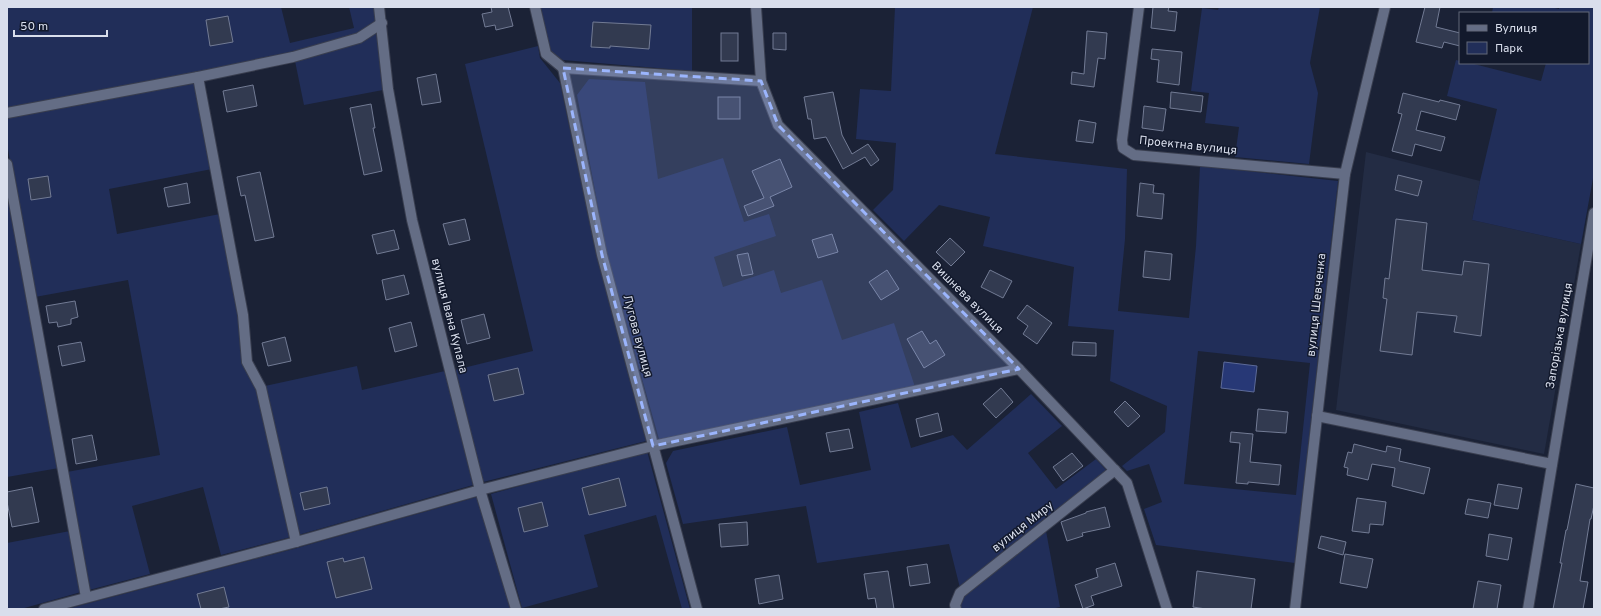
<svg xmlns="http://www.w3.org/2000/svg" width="1601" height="616" font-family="Overpass,sans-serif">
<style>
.built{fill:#232c44}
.green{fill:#212e59;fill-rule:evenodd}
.water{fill:#273876;stroke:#5c6a99}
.building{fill:#323a50;stroke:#727b94}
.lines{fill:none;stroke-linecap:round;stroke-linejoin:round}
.minor-casing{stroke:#393e4f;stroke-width:12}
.minor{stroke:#646d85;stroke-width:10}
.marked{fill:#9bb5fd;fill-opacity:0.2;stroke:#9bb5fd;stroke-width:3;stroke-dasharray:8 5;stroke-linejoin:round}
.labels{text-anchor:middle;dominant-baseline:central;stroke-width:3;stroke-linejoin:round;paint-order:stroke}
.street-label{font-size:12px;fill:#d9deec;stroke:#12192c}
</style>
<rect width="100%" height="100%" fill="#1b2236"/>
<polygon class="built" points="1366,152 1480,181 1472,220 1581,244 1544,454 1336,410"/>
<g class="green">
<polygon points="7,7 281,7 290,43 354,28 349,7 374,7 376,22 358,34 293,53 197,74 7,109"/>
<polygon points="540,7 692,7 692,71 563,60 550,51"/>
<path d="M895,7H1033L995,154L1127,169L1125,239L1118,311L1189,318L1196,246L1200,166L1338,181L1295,563L1156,545L1144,509L1162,502L1149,464L1127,471L1122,466L1165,432L1167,406L1110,381L1114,330L1068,326L1074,267L983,246L990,217L939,205L904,241L873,210L893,190L896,143L856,139L860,89L891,91ZM1198,351L1310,363L1296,495L1184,484Z"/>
<polygon points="1219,7 1320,7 1310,63 1318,93 1309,164 1235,157 1239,127 1205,123 1209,93 1191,91 1202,8 1218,10"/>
<polygon points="1493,7 1551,7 1559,9 1559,7 1594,7 1594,173 1581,244 1472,220 1480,181 1497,109 1447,96 1456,60 1460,61 1460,63 1470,63 1541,81 1546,63 1588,63 1588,13 1492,13"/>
<polygon points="377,31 383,90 304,105 295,61"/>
<polygon points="538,46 540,58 560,83 597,256 646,441 483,482 455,370 533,351 465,64"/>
<polygon points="589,79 645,82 658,179 723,158 744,222 769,214 776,236 714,257 723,287 774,270 781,293 822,280 842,340 894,323 915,387 659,439 607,254 577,95"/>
<polygon points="195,82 212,169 109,189 117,234 220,214 257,389 291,537 221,555 203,487 132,506 150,574 89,590 67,472 160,455 128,280 35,297 7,144 7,117"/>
<polygon points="7,185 59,468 7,477"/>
<polygon points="357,366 362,390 445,371 473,485 298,535 265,386"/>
<polygon points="1031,394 1062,426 1028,453 1056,489 1096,459 1107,471 960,588 949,544 817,563 806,506 683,524 666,463 673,451 787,427 800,485 871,470 859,412 898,403 911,448 953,435 967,450"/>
<polygon points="647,451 690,609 682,609 656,515 584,535 598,587 522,608 491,494"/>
<polygon points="477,497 511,609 67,609 297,548"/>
<polygon points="70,531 81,592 21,609 7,609 7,543"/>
<polygon points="1046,531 1060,607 1051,609 960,609 959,605 963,596"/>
</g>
<polygon class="water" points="1224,362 1257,366 1254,392 1221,388"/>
<g class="building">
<polygon points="491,7 508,7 513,26 496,30 495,25 485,27 482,14 492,12"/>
<polygon points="1153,7 1169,7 1168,11 1177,12 1175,31 1151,28"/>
<polygon points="1425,7 1440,7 1436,27 1460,33 1460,46 1444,42 1442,48 1416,42"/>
<polygon points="228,16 233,42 210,46 206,20"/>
<polygon points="593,22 651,25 649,49 610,46 610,48 591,47"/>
<polygon points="1087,31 1107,33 1105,59 1098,58 1094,87 1071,84 1072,72 1084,74"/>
<rect x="721" y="33" width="17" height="28"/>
<polygon points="773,33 786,33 786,50 773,49"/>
<polygon points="1152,49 1182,52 1179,85 1157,82 1159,60 1151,59"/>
<polygon points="436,74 441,102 422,105 417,78"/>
<polygon points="253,85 257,106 227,112 223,91"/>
<polygon points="833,92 842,135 852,154 868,144 879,160 871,166 865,157 843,169 826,137 814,139 811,119 808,119 804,97"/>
<polygon points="1171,92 1203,96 1201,112 1170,108"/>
<polygon points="1403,93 1439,102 1440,100 1460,105 1456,120 1421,111 1416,130 1445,137 1441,151 1415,144 1412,156 1392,151 1402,114 1398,113"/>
<rect x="718" y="97" width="22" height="22"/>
<polygon points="371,104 375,128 373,128 382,171 364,175 350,108"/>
<polygon points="1144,106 1166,109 1163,131 1142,128"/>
<polygon points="1079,120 1096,123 1093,143 1076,141"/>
<polygon points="780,159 792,187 770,197 774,206 748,216 744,206 764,198 752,171"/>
<polygon points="260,172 274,237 255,241 245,195 241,196 237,177"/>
<polygon points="1398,175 1422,181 1418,196 1395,190"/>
<polygon points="48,176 51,197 31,200 28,179"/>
<polygon points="187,183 190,203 168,207 164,188"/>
<polygon points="1140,183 1154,185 1153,193 1164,194 1162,219 1137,216"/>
<polygon points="465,219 470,240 449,245 443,224"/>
<polygon points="1396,219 1427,223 1422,270 1462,275 1464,261 1489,264 1481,336 1454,332 1457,316 1417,312 1412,355 1380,351 1387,299 1383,298 1385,278 1389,279"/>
<polygon points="394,230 399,249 377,254 372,235"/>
<polygon points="832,234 838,252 818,258 812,240"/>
<polygon points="950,238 965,252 951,266 936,252"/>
<polygon points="1145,251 1172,254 1170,280 1143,277"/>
<polygon points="748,253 753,274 742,276 737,255"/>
<polygon points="887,270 899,289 881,300 869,282"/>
<polygon points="990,270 1012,281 1003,298 981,287"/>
<polygon points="404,275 409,294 386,300 382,280"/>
<polygon points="75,301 78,317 71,319 71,324 58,327 57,322 49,323 46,306"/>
<polygon points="1027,305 1052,323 1037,344 1023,334 1028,326 1017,318"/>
<polygon points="484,314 490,338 467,344 461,320"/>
<polygon points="411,322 417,346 395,352 389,328"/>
<polygon points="922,331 930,344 936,340 945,355 924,368 907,339"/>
<polygon points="285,337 291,361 268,366 262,343"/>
<polygon points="81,342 85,361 62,366 58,346"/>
<polygon points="1073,342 1096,343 1096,356 1072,355"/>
<polygon points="518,368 524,394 494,401 488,375"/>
<polygon points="1001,388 1013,402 996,418 983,404"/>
<polygon points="1125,401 1140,416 1128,427 1114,412"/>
<polygon points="1258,409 1288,412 1286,433 1256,431"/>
<polygon points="938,413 942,431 920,437 916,419"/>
<polygon points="849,429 853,448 830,452 826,433"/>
<polygon points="1231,432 1253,434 1250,462 1281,465 1279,485 1248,482 1248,484 1236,483 1240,443 1230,442"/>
<polygon points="92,435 97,460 76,464 72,439"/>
<polygon points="1354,444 1386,452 1387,446 1401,449 1399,461 1430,468 1424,494 1392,486 1395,468 1372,464 1368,480 1347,475 1348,468 1344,467 1348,452 1352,453"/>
<polygon points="1072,453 1083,466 1063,481 1053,467"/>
<polygon points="619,478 626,506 589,515 582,488"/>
<polygon points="1498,484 1522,488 1518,509 1494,505"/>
<polygon points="1576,484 1594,488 1594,505 1591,519 1590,519 1580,581 1588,582 1583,609 1553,609 1562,563 1560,563 1566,530 1567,530"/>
<polygon points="32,487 39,522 12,527 7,502 7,492"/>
<polygon points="327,487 330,504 304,510 300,493"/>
<polygon points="1357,498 1386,502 1383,525 1370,524 1369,533 1352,531"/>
<polygon points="1468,499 1491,503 1488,518 1465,514"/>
<polygon points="542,502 548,526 524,532 518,508"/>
<polygon points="1105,507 1110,527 1082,533 1083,536 1067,541 1061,522 1086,513 1086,512"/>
<polygon points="747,522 748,545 721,547 719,524"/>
<polygon points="1489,534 1512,538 1508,560 1486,556"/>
<polygon points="1321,536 1346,542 1343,555 1318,548"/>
<polygon points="1345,554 1373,559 1367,588 1340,583"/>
<polygon points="364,557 372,589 336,598 327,562 343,558 344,562"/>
<polygon points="1115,563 1122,586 1091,596 1094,605 1083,609 1075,585 1098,577 1096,569"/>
<polygon points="927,564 930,583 910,586 907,567"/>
<polygon points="888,571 894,609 877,609 875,598 868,599 864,574"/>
<polygon points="1197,571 1255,579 1251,609 1206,609 1193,607"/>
<polygon points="779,575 783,599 759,604 755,579"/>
<polygon points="1478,581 1501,585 1497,609 1473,609"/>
<polygon points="224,587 229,607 219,609 201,609 197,594"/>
</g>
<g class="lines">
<g class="minor-casing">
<g id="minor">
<polyline points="379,7 388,89 412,220 480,490 516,609"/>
<polyline points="535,7 546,54 563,68 761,81"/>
<polyline points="756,7 761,81 778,125 1019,369 1127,483 1167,609"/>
<polyline points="1139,7 1122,140 1123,148 1134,155 1345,174"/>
<polyline points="563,68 602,255 697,609"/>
<polyline points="198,77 243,315 247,362 261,388 296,542"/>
<polyline points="7,113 198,77 293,57 359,38 382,23"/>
<polyline points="7,164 86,597"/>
<polyline points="1317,416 1552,464"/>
<polyline points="44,609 296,542 480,490 653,446 1019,369"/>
<polyline points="956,609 955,605 960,593 1115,470"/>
<polyline points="1295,609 1345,174 1385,7"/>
<polyline points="1528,609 1594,213"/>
</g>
</g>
<use href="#minor" class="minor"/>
</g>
<path class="marked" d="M563,68L761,81L778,125L1019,369L653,446L602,255Z"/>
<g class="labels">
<g class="street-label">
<text transform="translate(1188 146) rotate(6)">Проектна вулиця</text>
<text transform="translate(967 298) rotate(45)">Вишнева вулиця</text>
<text transform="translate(1317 305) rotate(-84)">вулиця Шевченка</text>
<text transform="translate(449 316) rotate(76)">вулиця Івана Купала</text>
<text transform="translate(637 336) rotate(75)">Лугова вулиця</text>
<text transform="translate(1560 336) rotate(-80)">Запорізька вулиця</text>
<text transform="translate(1023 527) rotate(-38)">вулиця Миру</text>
</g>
</g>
<rect width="1601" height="616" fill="none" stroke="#d9deec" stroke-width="16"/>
<rect x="1459" y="12" width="130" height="52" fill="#12192c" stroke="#626879"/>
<rect x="1467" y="25" width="20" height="6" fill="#646d85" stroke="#626879"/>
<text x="1495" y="32" font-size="12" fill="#d9deec">Вулиця</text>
<rect x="1467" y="42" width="20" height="12" fill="#212e59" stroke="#626879"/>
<text x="1495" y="52" font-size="12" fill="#d9deec">Парк</text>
<path d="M14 30v6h93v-6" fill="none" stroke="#d9deec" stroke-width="2"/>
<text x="20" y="30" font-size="12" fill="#d9deec" stroke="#12192c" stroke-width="3" paint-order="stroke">50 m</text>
</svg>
